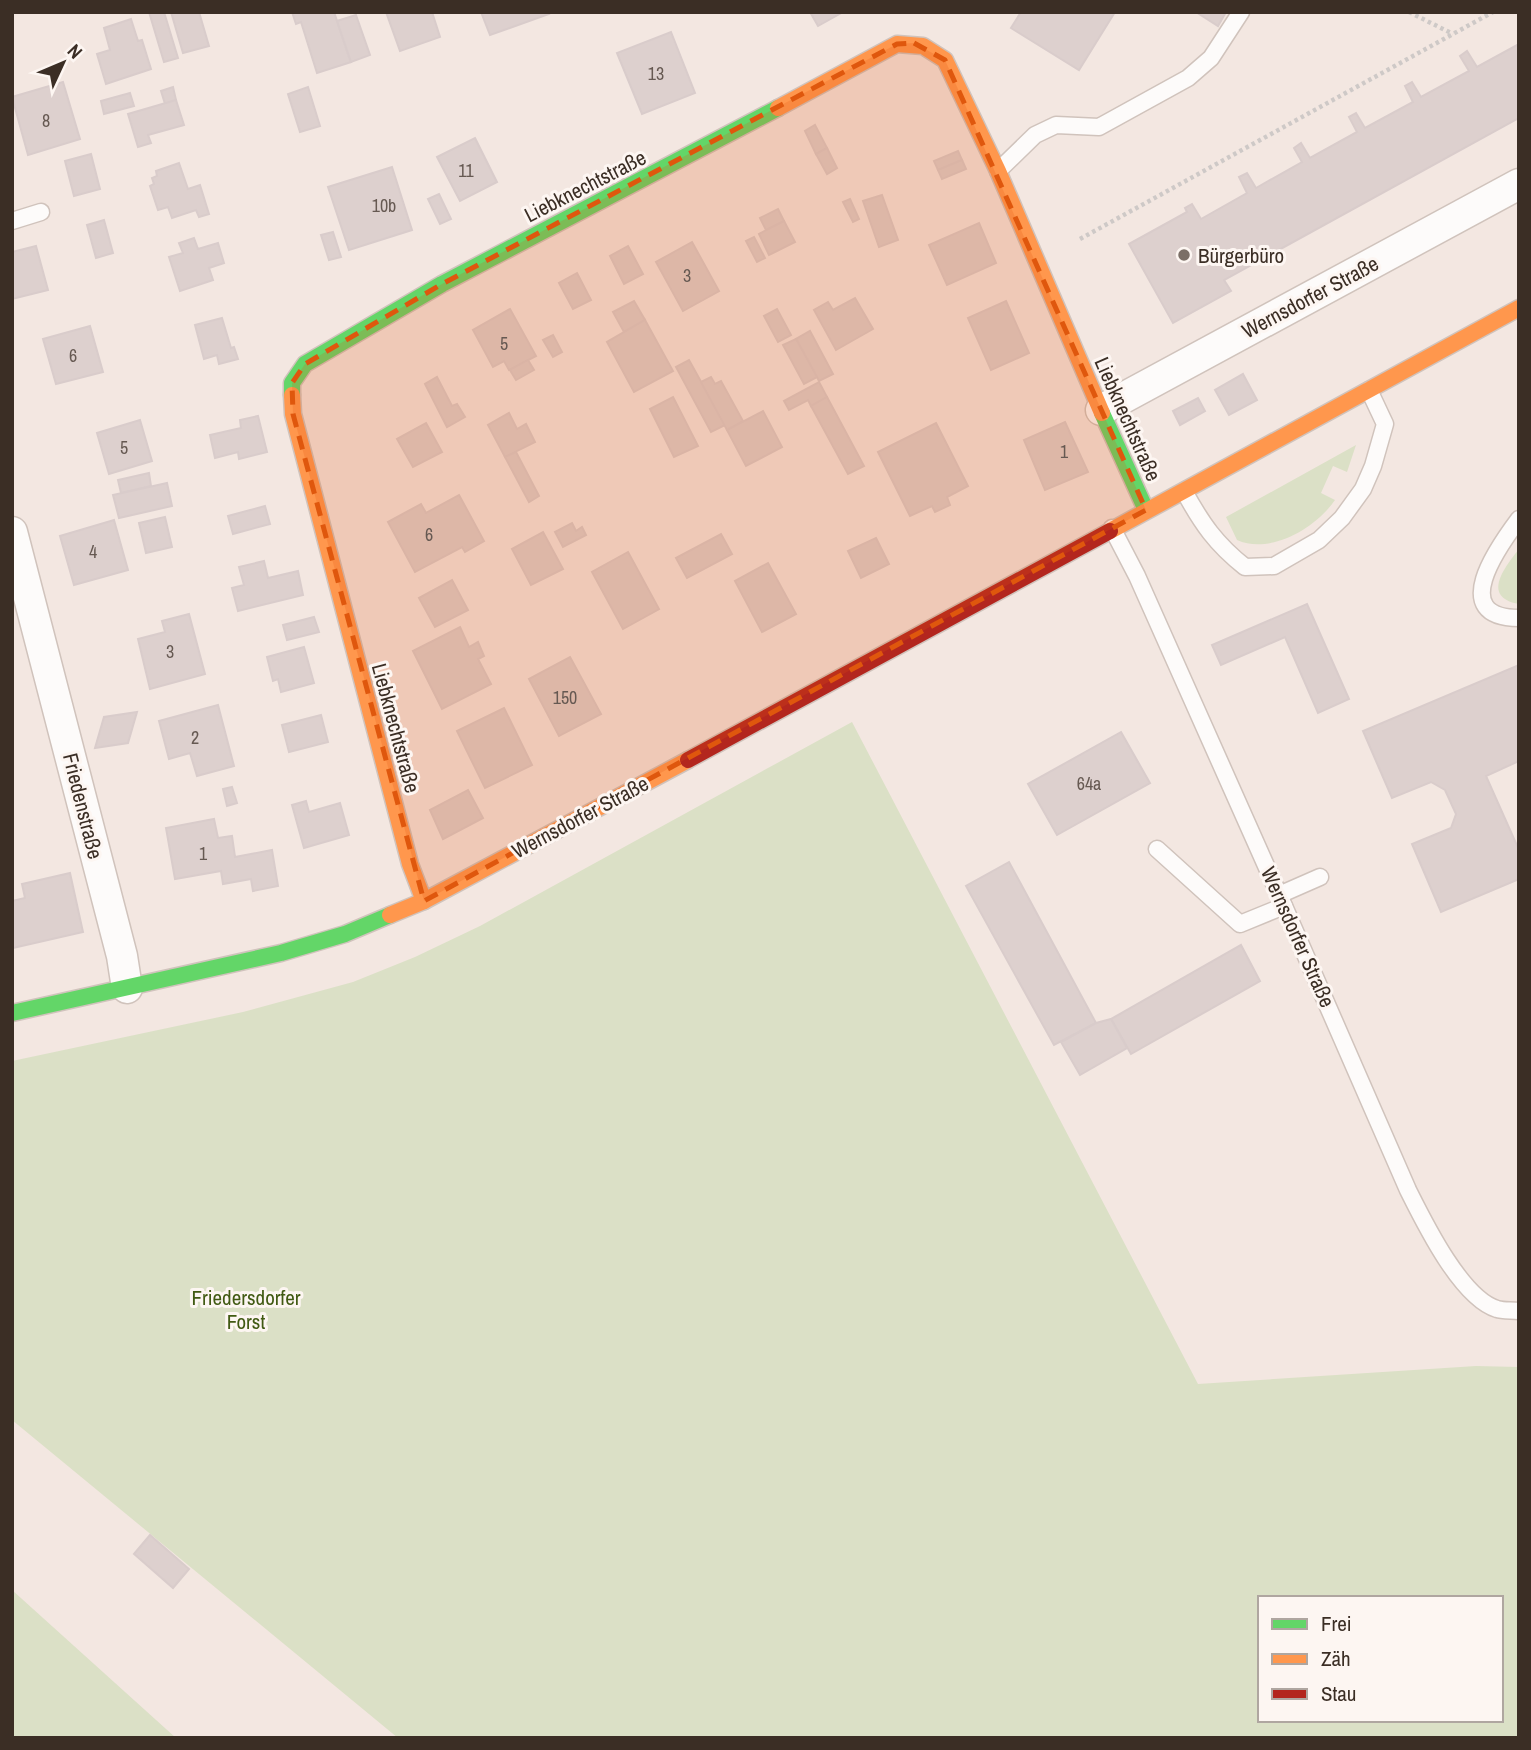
<svg xmlns="http://www.w3.org/2000/svg" width="1531" height="1750" font-family="'Archivo Narrow',sans-serif">
<style>
.green{fill:#dbe0c6;fill-rule:evenodd}
.building{fill:#ddd0ce;stroke:#d9cccb;stroke-width:2}
.lines{fill:none;stroke-linecap:round;stroke-linejoin:round}
.lane-casing{stroke:#d0c3bc;stroke-width:19}
.street-casing{stroke:#d0c3bc;stroke-width:33}
.fast-casing{stroke:#d0c3bc;stroke-width:19}
.slow-casing{stroke:#d0c3bc;stroke-width:19}
.jam-casing{stroke:#d0c3bc;stroke-width:19}
.path{stroke:#cec9c7;stroke-width:4.5;stroke-dasharray:3.5 3.5;stroke-linecap:butt}
.lane{stroke:#fdfbfa;stroke-width:16}
.street{stroke:#fdfbfa;stroke-width:30}
.fast{stroke:#63d668;stroke-width:16}
.slow{stroke:#ff974d;stroke-width:16}
.jam{stroke:#b3261e;stroke-width:16}
.marked{fill:#df570d;fill-opacity:0.2;stroke:#df570d;stroke-width:5;stroke-dasharray:14 9;stroke-linejoin:round}
.poi-dot{fill:#7b6f67;stroke:#fdf6f2;stroke-width:2.5}
.labels{text-anchor:middle;dominant-baseline:central;stroke-width:6;stroke-linejoin:round;paint-order:stroke}
.number-label{font-size:18px;fill:#665952}
.street-label{font-size:21px;fill:#3b2e25;stroke:#fdf6f2}
.poi-label{font-size:21px;fill:#3b2e25;stroke:#fdf6f2;text-anchor:start}
.park-label{font-size:21px;fill:#415a13;stroke:#fdf6f2}
</style>
<rect width="100%" height="100%" fill="#f3e7e1"/>
<g class="green">
<path d="M1356,445L1347,472L1333,466L1321,493L1335,500C1316,528 1270,555 1237,540L1226,517Z"/>
<path d="M1519,549V604C1480,597 1506,566 1519,549Z"/>
<path d="M852,722L1198,1384L1476,1366L1519,1367V1738H398L12,1420V1061L243,1012L353,982L415,957L480,926ZM1260,1598H1501V1720H1260Z"/>
<polygon points="12,1590 176,1738 12,1738"/>
</g>
<g class="building">
<polygon points="149,12 164,12 178,58 164,62"/>
<polygon points="171,12 199,12 209,46 183,53"/>
<polygon points="292,12 334,12 351,62 317,73 301,22 296,24"/>
<polygon points="386,12 432,12 440,37 400,51"/>
<polygon points="481,12 548,12 549,14 490,35"/>
<polygon points="810,12 843,12 818,26"/>
<polygon points="1021,12 1115,12 1079,70 1011,28"/>
<polygon points="1196,12 1226,12 1218,26"/>
<polygon points="356,15 370,55 351,62 337,21"/>
<polygon points="131,19 138,41 142,40 151,69 106,84 97,54 110,50 104,28"/>
<polygon points="671,32 695,93 642,114 617,53"/>
<polygon points="1519,44 1519,118 1224,280 1231,291 1173,323 1129,244 1187,212 1185,208 1192,204 1201,219 1247,193 1239,177 1247,173 1256,188 1302,162 1294,148 1301,143 1310,158 1357,132 1349,117 1356,113 1365,128 1413,102 1405,86 1412,82 1421,97 1469,71 1460,56 1467,51 1477,67"/>
<polygon points="63,82 80,139 28,155 12,97"/>
<polygon points="173,87 176,100 165,104 161,91"/>
<polygon points="308,87 320,126 300,132 288,94"/>
<polygon points="130,93 134,106 104,114 101,101"/>
<polygon points="176,100 184,125 148,135 151,143 138,147 128,114"/>
<polygon points="815,125 827,148 816,154 805,131"/>
<polygon points="475,138 497,182 460,201 437,157"/>
<polygon points="827,148 837,168 827,174 816,154"/>
<polygon points="958,151 962,160 938,170 934,161"/>
<polygon points="91,154 100,189 74,196 65,161"/>
<polygon points="962,160 966,169 942,179 938,170"/>
<polygon points="179,163 188,189 200,185 209,214 199,217 196,210 172,218 168,207 158,210 150,186 154,184 152,178 157,176 156,171"/>
<polygon points="392,167 412,230 349,250 328,187"/>
<polygon points="439,194 451,219 440,224 428,199"/>
<polygon points="882,195 898,240 879,247 863,201"/>
<polygon points="850,199 859,219 853,222 843,202"/>
<polygon points="778,209 784,221 766,230 760,218"/>
<polygon points="104,220 113,253 96,258 87,225"/>
<polygon points="784,221 795,242 769,255 759,234"/>
<polygon points="979,223 996,263 947,285 929,245"/>
<polygon points="333,232 341,257 329,260 321,235"/>
<polygon points="754,237 765,258 757,262 746,241"/>
<polygon points="194,238 198,249 218,243 224,263 209,268 213,280 180,291 169,257 183,253 179,243"/>
<polygon points="692,242 719,291 683,311 656,262"/>
<polygon points="36,246 48,290 12,299 12,252"/>
<polygon points="628,246 643,274 624,284 610,256"/>
<polygon points="577,273 591,300 573,309 559,283"/>
<polygon points="855,298 873,329 836,350 814,310 828,302 833,310"/>
<polygon points="634,301 645,320 624,332 613,312"/>
<polygon points="1006,301 1029,353 991,370 968,318"/>
<polygon points="510,309 536,356 509,370 504,361 493,367 473,330"/>
<polygon points="777,309 791,335 778,342 764,316"/>
<polygon points="222,318 231,348 234,347 238,359 219,364 217,355 204,359 195,325"/>
<polygon points="645,320 673,371 634,392 607,342"/>
<polygon points="90,326 103,372 56,384 43,339"/>
<polygon points="810,331 833,374 819,381 796,339"/>
<polygon points="553,335 562,352 553,357 543,340"/>
<polygon points="796,339 817,377 804,384 783,345"/>
<polygon points="528,360 534,370 516,380 510,370"/>
<polygon points="689,360 725,425 711,432 676,367"/>
<polygon points="1243,374 1257,400 1229,415 1215,390"/>
<polygon points="437,377 452,406 457,404 465,417 447,427 425,384"/>
<polygon points="711,377 715,384 721,381 743,421 727,430 701,382"/>
<polygon points="819,382 827,397 811,406 808,400 789,410 784,401"/>
<polygon points="673,397 698,446 674,457 650,409"/>
<polygon points="827,397 864,466 848,474 811,406"/>
<polygon points="1198,398 1205,411 1180,425 1173,411"/>
<polygon points="763,411 782,447 746,466 727,430"/>
<polygon points="509,413 517,429 526,424 535,442 505,457 488,425"/>
<polygon points="258,416 267,452 239,459 238,452 215,458 210,435 241,428 240,420"/>
<polygon points="140,420 152,461 109,474 97,433"/>
<polygon points="1065,422 1088,472 1045,490 1024,440"/>
<polygon points="426,423 442,452 413,467 397,439"/>
<polygon points="936,423 968,486 947,497 950,505 935,512 932,506 910,516 878,452"/>
<polygon points="516,452 539,496 529,502 505,457"/>
<polygon points="149,473 151,486 121,493 118,480"/>
<polygon points="167,483 172,506 119,518 113,495"/>
<polygon points="459,495 484,541 465,552 462,547 415,572 388,522 421,504 426,513"/>
<polygon points="265,506 270,524 233,534 228,516"/>
<polygon points="165,517 172,547 146,553 139,523"/>
<polygon points="114,520 128,570 74,585 60,536"/>
<polygon points="572,523 576,531 582,527 586,535 563,547 555,532"/>
<polygon points="543,532 563,569 531,585 512,549"/>
<polygon points="721,534 732,554 687,578 676,558"/>
<polygon points="876,538 889,564 861,578 848,551"/>
<polygon points="628,552 659,609 623,629 592,572"/>
<polygon points="264,561 268,578 298,571 303,595 238,611 232,588 244,585 239,567"/>
<polygon points="768,563 796,614 762,632 735,581"/>
<polygon points="452,580 468,610 435,627 419,598"/>
<polygon points="1307,604 1349,699 1318,713 1285,637 1221,665 1212,645"/>
<polygon points="189,614 205,674 150,689 138,639 165,632 162,621"/>
<polygon points="314,617 319,632 287,640 283,625"/>
<polygon points="460,627 469,647 478,642 484,656 478,659 491,684 442,709 413,651"/>
<polygon points="304,647 314,683 281,692 278,679 273,681 267,657"/>
<polygon points="570,657 601,714 559,736 529,679"/>
<polygon points="1519,665 1519,761 1486,776 1519,850 1519,879 1441,912 1412,844 1451,828 1456,814 1445,790 1431,782 1392,798 1363,731"/>
<polygon points="218,705 234,766 197,776 190,753 169,759 159,721"/>
<polygon points="504,708 532,765 485,788 457,731"/>
<polygon points="137,712 128,743 95,748 104,717"/>
<polygon points="321,715 328,742 289,752 282,725"/>
<polygon points="1121,732 1150,783 1057,835 1028,784"/>
<polygon points="232,787 237,803 227,806 223,789"/>
<polygon points="468,790 483,818 443,839 430,810"/>
<polygon points="306,801 309,812 340,803 349,835 304,848 292,805"/>
<polygon points="214,819 218,838 232,836 235,857 272,850 278,886 253,891 251,879 223,884 221,871 175,879 166,828"/>
<polygon points="1009,862 1096,1023 1054,1045 966,886"/>
<polygon points="70,873 83,932 13,948 12,901 25,898 22,884"/>
<polygon points="1241,945 1260,981 1131,1054 1111,1019"/>
<polygon points="1111,1019 1127,1048 1080,1075 1061,1042 1096,1023"/>
<polygon points="150,1535 189,1569 173,1588 134,1554"/>
</g>
<g class="lines">
<g class="lane-casing">
<g id="lane">
<polyline points="998,171 1035,135 1056,125 1099,127 1188,78 1211,58 1241,12"/>
<polyline points="12,221 41,212"/>
<path d="M1184,491C1202,524 1216,544 1245,567L1274,566L1319,540L1342,518L1363,489L1373,466L1385,424L1369,390"/>
<path d="M1519,519C1498,547 1447,618 1519,618"/>
<path d="M1112,528L1137,576L1284,906L1408,1190C1424,1222 1461,1298 1497,1309C1503,1311 1512,1310 1519,1311"/>
<polyline points="1157,849 1240,924 1284,906"/>
<polyline points="1279,895 1320,877"/>
</g>
</g>
<g class="street-casing">
<g id="street">
<polyline points="1101,410 1519,184"/>
<polyline points="12,532 122,956 127,988"/>
</g>
</g>
<g class="fast-casing">
<g id="fast">
<polyline points="292,395 292,383 305,364 442,284 778,108"/>
<polyline points="1102,413 1146,510"/>
<polyline points="12,1013 281,953 345,934 390,915"/>
</g>
</g>
<g class="slow-casing">
<g id="slow">
<polyline points="778,108 897,44 923,46 945,60 998,171 1102,413"/>
<polyline points="292,395 293,414 410,864 424,901"/>
<polyline points="1110,531 1519,308"/>
<polyline points="390,915 424,901 688,760"/>
</g>
</g>
<g class="jam-casing">
<polyline id="jam" points="688,760 1110,531"/>
</g>
<g class="path">
<polyline points="1409,12 1453,34"/>
<polyline points="1080,239 1493,12"/>
</g>
<use href="#lane" class="lane"/>
<use href="#street" class="street"/>
<use href="#fast" class="fast"/>
<use href="#slow" class="slow"/>
<use href="#jam" class="jam"/>
</g>
<path class="marked" d="M914,43L945,60L1146,510L424,901L293,414L292,383L305,364L442,284L897,44Z"/>
<circle class="poi-dot" cx="1184" cy="255" r="7"/>
<g class="labels">
<g class="number-label">
<text x="656" y="73">13</text>
<text x="46" y="120">8</text>
<text x="466" y="170">11</text>
<text x="384" y="205">10b</text>
<text x="687" y="275">3</text>
<text x="504" y="343">5</text>
<text x="73" y="355">6</text>
<text x="124" y="447">5</text>
<text x="1064" y="451">1</text>
<text x="429" y="534">6</text>
<text x="93" y="551">4</text>
<text x="170" y="651">3</text>
<text x="565" y="697">150</text>
<text x="195" y="737">2</text>
<text x="1089" y="783">64a</text>
<text x="203" y="853">1</text>
</g>
<g class="street-label">
<text transform="translate(585 186) rotate(-27)">Liebknechtstraße</text>
<text transform="translate(1310 297) rotate(-28)">Wernsdorfer Straße</text>
<text transform="translate(1128 419) rotate(66)">Liebknechtstraße</text>
<text transform="translate(396 728) rotate(75)">Liebknechtstraße</text>
<text transform="translate(83 806) rotate(76)">Friedenstraße</text>
<text transform="translate(580 817) rotate(-28)">Wernsdorfer Straße</text>
<text transform="translate(1298 937) rotate(66)">Wernsdorfer Straße</text>
</g>
<g class="poi-label">
<text x="1198" y="255">Bürgerbüro</text>
</g>
<g class="park-label">
<text x="246" y="1297">Friedersdorfer<tspan x="246" dy="24">Forst</tspan></text>
</g>
</g>
<rect width="1531" height="1750" fill="none" stroke="#3b2e25" stroke-width="28"/>
<rect x="1258" y="1596" width="245" height="126" fill="#fdf6f2" stroke="#afa6a0" stroke-width="2"/>
<rect x="1272" y="1619" width="35" height="10" fill="#63d668" stroke="#afa6a0" stroke-width="2"/>
<text x="1321" y="1631" font-size="21" fill="#3b2e25">Frei</text>
<rect x="1272" y="1654" width="35" height="10" fill="#ff974d" stroke="#afa6a0" stroke-width="2"/>
<text x="1321" y="1666" font-size="21" fill="#3b2e25">Zäh</text>
<rect x="1272" y="1689" width="35" height="10" fill="#b3261e" stroke="#afa6a0" stroke-width="2"/>
<text x="1321" y="1701" font-size="21" fill="#3b2e25">Stau</text>
<g transform="translate(63 63) rotate(46)" stroke="#fdf6f2" stroke-width="5" paint-order="stroke">
<path d="M0-5L12 26L0 18L-12 26Z" fill="#3b2e25"/>
<text y="-10" font-size="19" font-weight="bold" text-anchor="middle" fill="#3b2e25">N</text>
</g>
</svg>
